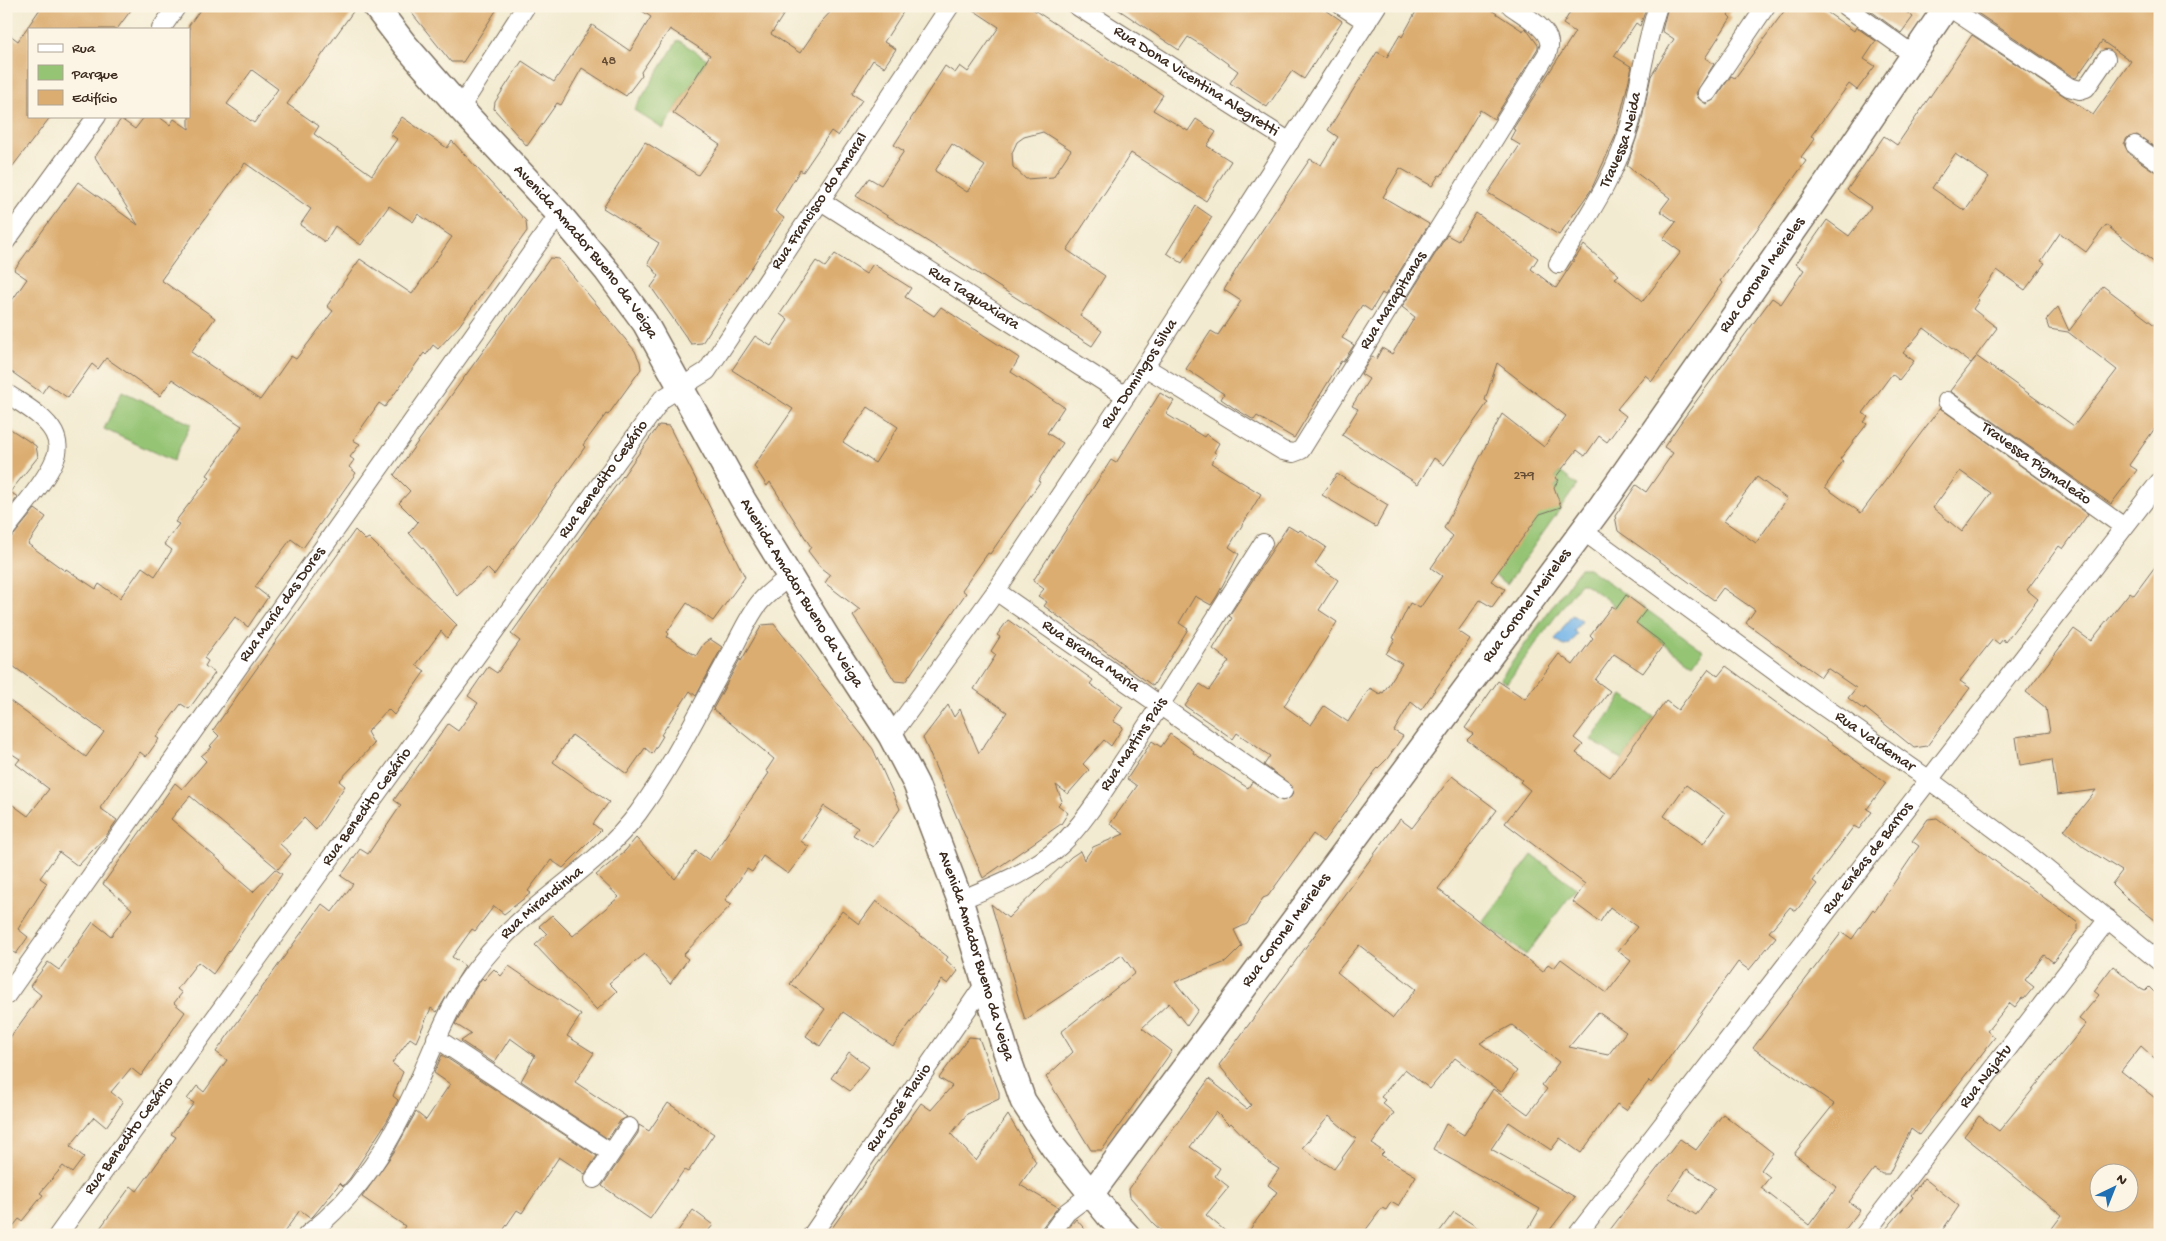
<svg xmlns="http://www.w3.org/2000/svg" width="2166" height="1241" font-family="'Gochi Hand',sans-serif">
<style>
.green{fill:#95c474;stroke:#687749}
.water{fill:#75b5e9;stroke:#587084}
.building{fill:#dcad71;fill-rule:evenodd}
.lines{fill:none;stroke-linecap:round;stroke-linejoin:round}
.street-casing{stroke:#7b6e5d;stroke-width:20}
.secondary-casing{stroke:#7b6e5d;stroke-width:28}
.street{stroke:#fff;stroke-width:18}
.secondary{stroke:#fff;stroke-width:25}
.labels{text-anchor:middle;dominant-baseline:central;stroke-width:5;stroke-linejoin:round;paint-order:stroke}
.number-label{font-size:14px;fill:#634b33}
.street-label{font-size:16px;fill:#3b2a1e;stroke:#fcf5e5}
</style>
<rect width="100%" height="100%" fill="#fcf5e5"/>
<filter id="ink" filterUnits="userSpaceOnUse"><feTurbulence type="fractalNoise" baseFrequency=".02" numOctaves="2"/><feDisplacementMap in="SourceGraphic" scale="10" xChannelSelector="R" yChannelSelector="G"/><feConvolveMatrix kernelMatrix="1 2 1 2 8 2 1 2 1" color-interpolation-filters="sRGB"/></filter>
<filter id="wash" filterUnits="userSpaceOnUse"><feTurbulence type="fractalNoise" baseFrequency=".0096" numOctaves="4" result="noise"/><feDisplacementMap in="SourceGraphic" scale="20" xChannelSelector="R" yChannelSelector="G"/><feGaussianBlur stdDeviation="1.12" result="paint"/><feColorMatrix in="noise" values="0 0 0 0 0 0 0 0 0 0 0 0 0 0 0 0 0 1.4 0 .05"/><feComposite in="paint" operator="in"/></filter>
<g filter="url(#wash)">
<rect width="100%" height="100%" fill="#f3ebd1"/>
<g class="green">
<polygon points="678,40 707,59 663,129 634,110"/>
<polygon points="122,391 191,424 173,461 104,429"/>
<polygon points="1560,472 1577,485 1507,584 1495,575 1559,481 1555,478"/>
<polygon points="1580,568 1588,568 1703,650 1693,664 1612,606 1613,604 1584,583 1580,583 1507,683 1500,679"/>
<polygon points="1623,695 1654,717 1622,760 1591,740"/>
<polygon points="1532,855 1576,888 1526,955 1482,922"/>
</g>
<polygon class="water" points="1572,615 1582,621 1574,631 1577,634 1569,645 1564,646 1555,640"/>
<g id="blocks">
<g class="building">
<polygon points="42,6 134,6 117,29 29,29 29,116 51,116 6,175 6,32 18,41"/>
<path d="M203,6H357L287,104L319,126L314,134L372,175L397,139L390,134L402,117L447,148L452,141L526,221L527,231L459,326L438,349L433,345L426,355L424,353L385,407L379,403L353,440L360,444L350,457L354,460L349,467L356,473L303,548L291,539L255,587L268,597L248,627L235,617L204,658L208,661L205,666L215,673L189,709L181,704L156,737L159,739L146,757L140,752L116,785L100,808L117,820L106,836L78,866L59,852L40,878L47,883L18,929L28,937L16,954L6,947V800L28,816L49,789L16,764L20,759L6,750V698L86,757L104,732L6,661V539L14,535L35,509L46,517L28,544L65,571L66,569L96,589L99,584L120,598L142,567L155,576L172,550L164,544L179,524L175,522L210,477L207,475L242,426L172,379L160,396L106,358L98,369L92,364L68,398L48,384L42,393L6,368V309L27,279L14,270L78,182L138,225L95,157L121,119L135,129L145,116H158L170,125L174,119L189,129V25ZM252,70L278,89L254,123L227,104ZM245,163L311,209L300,225L325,242L335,226L361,245L389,206L413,222L418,214L452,237L412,294L360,259L327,306L333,311L296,359L291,356L260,400L191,352L215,318L161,280Z"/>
<polygon points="406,6 499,6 463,62 451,62"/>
<polygon points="635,6 789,6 771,34 800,53 822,21 836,6 907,6 884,42 896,49 884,67 873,60 852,94 862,100 838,136 831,131 803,172 800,170 775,211 784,218 702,343 691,344 651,287 659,276 648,263 659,243 603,208 645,142 698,175 720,145 673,113 710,55 670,29 641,72 642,75 626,96 582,68 561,105 557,103 527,146 494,109 495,102 522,61 554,82 592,25 630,51 651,17"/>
<path d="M967,6H1028L1163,95L1153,110L1188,131L1196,119L1216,132L1207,146L1231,161L1206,201L1131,153L1067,250L1105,276L1080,316L1102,331L1092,346L856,196L869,178L881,185L904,151L894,145L945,66L955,73L960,66L968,72L999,27ZM1043,132L1071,150L1053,177L1026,179L1013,167L1012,153L1017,142L1024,137ZM952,144L985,166L967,192L935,171Z"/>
<polygon points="1113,6 1320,6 1342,21 1304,79 1292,71 1267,107 1230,83 1238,71 1206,48 1188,37 1179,50"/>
<polygon points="1419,6 1485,6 1523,31 1525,28 1527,30 1538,45 1538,48 1494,119 1480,110 1441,176 1439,175 1432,186 1400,168 1383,197 1429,224 1385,295 1382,293 1371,311 1362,305 1342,338 1354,345 1343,362 1341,361 1294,438 1257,416 1254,420 1234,408 1221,399 1224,394 1186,369 1211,331 1218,335 1241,301 1224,290 1240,263 1310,159 1321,165 1338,137 1328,130 1377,52 1387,57 1400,35 1402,37"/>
<polygon points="1574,6 1647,6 1640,26 1636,23 1614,56 1632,67 1615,137 1591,190 1559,235 1488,193 1520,145 1510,139 1515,130 1513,129 1575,32 1563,24"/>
<polygon points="1668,6 1734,6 1728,15 1731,18 1705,58 1714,64 1696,93 1698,98 1706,104 1715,99 1731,76 1735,78 1788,6 1818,6 1854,31 1856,27 1876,41 1864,59 1875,66 1857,90 1849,84 1811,136 1815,138 1801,157 1806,161 1720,281 1722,283 1652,381 1645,375 1617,409 1626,416 1607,442 1599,436 1585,456 1577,450 1555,478 1559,480 1554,487 1561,507 1540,514 1491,581 1505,589 1492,607 1480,600 1458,631 1470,639 1421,710 1411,702 1394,731 1403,736 1387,759 1376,770 1323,842 1313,834 1268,896 1263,898 1247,924 1234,930 1242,946 1226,962 1175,982 1198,1010 1187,1026 1169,1003 1142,1028 1172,1051 1102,1150 1091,1150 1046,1077 1073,1052 1061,1032 1135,973 1122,955 1025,1020 991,904 1008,918 1071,857 1080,851 1084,860 1093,847 1124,834 1110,824 1137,786 1127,779 1152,741 1161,747 1170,734 1194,751 1193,753 1248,788 1252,782 1282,801 1291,797 1293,792 1292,786 1264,765 1270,756 1237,733 1233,739 1185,706 1200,684 1209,690 1229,661 1213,649 1232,618 1229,616 1288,526 1298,532 1300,530 1326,547 1315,564 1338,580 1319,610 1337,622 1284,706 1311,725 1324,706 1348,722 1370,688 1380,694 1381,692 1383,693 1402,664 1386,654 1395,639 1393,638 1410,603 1420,608 1442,576 1431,568 1453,536 1444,528 1502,414 1544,447 1566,416 1497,363 1485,400 1488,402 1444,465 1434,458 1418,484 1342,435 1358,409 1352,406 1369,379 1361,374 1372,356 1376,359 1382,348 1392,354 1415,317 1402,307 1447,235 1458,241 1476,213 1538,258 1531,269 1556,288 1584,245 1619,275 1615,278 1643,301 1681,252 1663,239 1676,222 1660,211 1670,198 1627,166 1641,124 1651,76 1674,39 1662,31"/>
<polygon points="1864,6 1902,6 1901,8 1913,17 1901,33"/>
<path d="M1967,6H2160V150L2137,135L2127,138L2124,144L2129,154L2160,175V267L2106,225L2086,252L2060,233L2041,261L2045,263L2025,290L1997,270L1977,298L1979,300L1973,309L1997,328L1976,356L2074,426L2117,370L2068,332L2049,329L2046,320L2058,307L2069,331L2103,286L2160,329V421L2129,465L2137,470L2111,504L1950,391L1976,357L1971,363L1924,328L1903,353L1914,361L1899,380L1892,374L1863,413L1868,417L1864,422L1867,424L1840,459L1843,461L1825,487L1861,513L1940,408L2088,514L2063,549L2059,546L2027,590L2038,599L2005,642L2003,639L1999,644L1993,639L1960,681L1970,688L1927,746L1914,748L1865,708L1864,710L1848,698L1856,688L1827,668L1821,677L1804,665L1746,623L1755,610L1723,588L1714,600L1618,531L1615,516L1636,485L1646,492L1673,453L1664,447L1683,419L1772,298L1781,304L1804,270L1796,264L1827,220L1849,236L1871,207L1847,190L1884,136L1897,145L1972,35L2093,115L2131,61L2102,41L2076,78L2073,77ZM1955,154L1989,177L1965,211L1932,188ZM1960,471L1991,493L1962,532L1933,508ZM1757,477L1787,499L1756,543L1724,521Z"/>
<polygon points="1196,206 1212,217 1182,263 1167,253"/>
<path d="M835,254L866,274L873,264L911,288L905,297L934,316L941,307L1019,358L1011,372L1064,407L1047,433L1063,443L1038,481L1040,482L990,554L988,553L962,590L966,593L905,682L895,681L853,616L860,610L825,583L830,575L821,568L808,551L811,547L770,482L767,486L754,466L793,409L732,370L755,336L771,346L788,320L780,314L816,261L825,267ZM868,407L898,427L875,463L843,442Z"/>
<polygon points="550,258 559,259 635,351 640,362 641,369 608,415 606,414 583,445 585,447 494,575 487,568 457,596 425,550 409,533 418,522 399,503 410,491 394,475"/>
<polygon points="1160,393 1174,401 1166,414 1204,437 1206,434 1219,443 1214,452 1217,454 1211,463 1261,494 1229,547 1239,554 1217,596 1211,605 1195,596 1179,623 1188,629 1153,686 1044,606 1047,602 1038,596 1044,589 1033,581 1111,460 1116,463"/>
<polygon points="659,425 669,426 745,577 713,621 687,603 667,632 669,634 667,637 696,656 704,643 710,639 722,647 696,696 690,691 661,735 663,736 652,754 645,748 627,774 572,735 553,762 609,802 593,824 601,830 563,868 551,860 528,891 531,893 504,914 494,906 475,931 472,929 452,957 465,966 437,1012 431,1008 416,1042 410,1038 392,1063 403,1072 393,1096 398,1100 387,1121 350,1178 343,1186 340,1183 314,1215 311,1218 300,1210 282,1235 95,1235 131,1186 137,1191 169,1147 176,1137 171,1134 194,1103 187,1099 197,1086 204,1092 227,1060 216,1052 322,904 332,912 353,884 341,876 360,849 368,854 401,805 394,800 448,724 458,731 478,703 468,696 488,667 497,673 520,641 511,634"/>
<polygon points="6,426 36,446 38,457 10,492 18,497 6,511"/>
<polygon points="1337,474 1388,505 1376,527 1322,495"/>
<polygon points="355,530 365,540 369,538 457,625 447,638 441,631 416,665 425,671 394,715 388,709 367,732 374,744 339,781 345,786 316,830 304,818 280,844 291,854 278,869 190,796 171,819 226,866 225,868 253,892 275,869 282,874 213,974 198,962 177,989 182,993 174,1003 185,1012 141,1076 131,1068 111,1092 123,1102 106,1127 94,1117 70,1146 84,1157 72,1173 63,1166 40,1193 43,1195 22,1221 19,1219 6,1235 6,1043 41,995 30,986 48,962 59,970 93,922 111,936 132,909 103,884 175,783 182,789 206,761 201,756 212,747 210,746 219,736 213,730"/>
<polygon points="2160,560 2160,924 2123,895 2112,884 2122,871 2084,847 2064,830 2096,790 2057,795 2052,760 2020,765 2016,737 2050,732 2046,708 2026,692 2074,629 2091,641 2130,592 2134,595"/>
<path d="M1626,595L1646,610L1636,623L1664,644L1643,673L1614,654L1595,680L1610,691L1574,738L1583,745L1576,753L1610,777L1666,701L1678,710L1709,669L1718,676L1726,666L1886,783L1867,809L1872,812L1859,829L1854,826L1813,881L1817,884L1796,911L1790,907L1769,932L1776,937L1749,970L1738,962L1651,1083L1649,1081L1626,1110L1617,1104L1581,1153L1560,1138L1551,1150L1509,1122L1491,1149L1575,1197L1546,1235H1525L1540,1209L1433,1149L1446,1124L1464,1135L1493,1089L1528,1114L1547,1089L1542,1085L1559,1062L1512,1025L1480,1043L1517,1071L1501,1092L1455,1058L1430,1089L1405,1069L1381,1097L1385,1100L1382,1103L1394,1113L1372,1144L1384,1152L1381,1155L1416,1176L1398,1206L1391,1202L1386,1210L1382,1208L1362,1235H1246L1277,1192L1268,1185L1279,1169L1268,1162L1231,1123L1229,1125L1216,1112L1190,1147L1220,1168L1215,1176L1229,1187L1206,1215L1230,1235H1166L1154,1224L1130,1197L1129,1189L1209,1079L1247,1109L1251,1105L1219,1065L1400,819L1412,828L1452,776L1497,810L1438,889L1543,972L1548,964L1554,968L1561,959L1607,993L1631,961L1618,951L1637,927L1610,907L1600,922L1573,902L1585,884L1505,823L1530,790L1520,782L1522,780L1467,740L1473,734L1465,728L1498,681L1525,699L1559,654L1573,665L1593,638L1590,635L1612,606L1616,609ZM1686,785L1725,813L1703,844L1664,816ZM1359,945L1416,989L1393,1018L1337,972ZM1598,1012L1626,1032L1608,1055L1569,1047ZM1329,1116L1356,1139L1334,1169L1302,1148Z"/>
<polygon points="1008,620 1093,680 1090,684 1123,707 1113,721 1123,727 1111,746 1104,740 1083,764 1089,770 1068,794 1056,785 1062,801 1058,805 1068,813 1061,824 983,878 923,738 948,705 954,717 960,709 979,753 1007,712 974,689 996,655 991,651 1000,637 997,635"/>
<polygon points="774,624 873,749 900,809 873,847 853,835 858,828 824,806 801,841 809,847 788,874 763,856 752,872 747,869 725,900 732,904 683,955 688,959 670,984 645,954 609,983 617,991 597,1010 535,945 547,934 539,926 552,915 573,936 619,897 596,875 625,851 636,838 675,879 696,851 709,860 769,773 766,771 774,759 713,709 740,659 741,661 762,625"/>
<path d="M1937,818L2078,923V930L2053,962L2044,955L2025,980L2034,987L2024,999L2022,998L2015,1007L2010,1003L1987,1031L1995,1037L1919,1135L1911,1129L1889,1174H1882L1874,1169L1849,1202L1860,1210L1841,1235H1606L1680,1139L1696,1150L1723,1114L1773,1153L1761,1170L1770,1177L1761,1188L1809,1225L1837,1187L1794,1154L1834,1104L1753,1048L1842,932L1852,939L1873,909L1875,911L1919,846L1912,841L1928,819ZM1687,1169L1715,1188L1696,1215L1668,1197Z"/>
<polygon points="876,901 948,957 946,960 958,971 948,984 942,980 893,1046 843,1012 820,1046 806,1036 825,1009 790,984 842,911 859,924"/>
<polygon points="509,966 581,1015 567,1036 594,1053 575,1082 627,1117 620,1121 608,1139 521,1081 535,1056 510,1038 494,1063 461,1041 471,1034 455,1024 471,995 482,978 484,980 494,969 501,976"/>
<path d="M2113,966L2141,989L2145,991L2149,987L2160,998V1063L2141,1046L2121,1071L2160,1102V1235H2047L2062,1215L1964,1136L1979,1116L1999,1131L2086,1024L2079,1019L2099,995L2094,991ZM2098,1174H2128V1204H2098Z"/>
<polygon points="969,1037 979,1038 999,1092 999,1099 967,1114 951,1134 976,1161 1008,1115 1036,1162 1020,1185 1058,1207 1041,1229 1040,1235 827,1235 921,1103 931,1110 952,1086 939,1078"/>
<polygon points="849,1052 869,1067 850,1091 831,1078"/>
<polygon points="442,1055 597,1156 585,1174 559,1157 522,1213 517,1210 500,1235 399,1235 405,1226 362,1197 394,1152 416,1112 426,1120 450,1084 434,1073"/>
<polygon points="668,1103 714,1134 688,1172 684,1170 650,1219 602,1186 638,1133 639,1125 649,1131"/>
<polygon points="1924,1178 1959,1206 1939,1235 1881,1235 1913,1197 1911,1195"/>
<polygon points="693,1210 713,1225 705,1235 675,1235"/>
<polygon points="1454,1212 1489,1235 1437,1235"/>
<polygon points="1076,1219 1090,1235 1063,1235"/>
</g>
</g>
</g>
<g filter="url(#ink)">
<use href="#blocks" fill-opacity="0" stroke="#7b6e5d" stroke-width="1"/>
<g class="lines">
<g class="street-casing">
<g id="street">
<path id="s1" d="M1077,6L1290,142"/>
<polyline points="1342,6 1367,22"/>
<polyline points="1845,6 1915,56"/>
<polyline points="1947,6 2069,87 2080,90 2086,88 2106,59"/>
<polyline points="161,29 177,6"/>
<polyline points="1707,93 1766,6"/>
<polyline points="460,108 526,6"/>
<polyline points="2135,145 2160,163"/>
<path id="s2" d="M821,201L1126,396"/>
<polyline points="6,241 97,116"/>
<path id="s3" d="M1558,264C1586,219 1618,173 1631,121C1640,83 1645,44 1658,6"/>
<path id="s4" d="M1145,367L1283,451L1293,453L1301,450L1547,54C1548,51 1550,45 1549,42C1547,27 1522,14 1511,6"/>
<path d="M6,393C22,404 45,416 54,433C58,441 59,451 55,459C46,481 21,509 6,529"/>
<path id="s5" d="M1947,401L2124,527"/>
<path id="s6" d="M1583,531L1814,700L1928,779L2019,847L2160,962"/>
<path id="s7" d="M996,591L1283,791"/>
<path id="s8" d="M891,736L996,591L1126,396L1377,6"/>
<path id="s9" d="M960,900C994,886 1033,871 1060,846C1087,820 1107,785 1128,754C1174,685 1218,614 1263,543"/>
<path id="s10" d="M6,996L559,214"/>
<polyline points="436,1038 611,1153"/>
<polyline points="594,1179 629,1127"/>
<path id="s11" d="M58,1235L662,399L707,371L950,6"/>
<path id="s12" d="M307,1235C360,1194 391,1143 418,1082C432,1051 444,1018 462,989C479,963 499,940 522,919C561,884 606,856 638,813C674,764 700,708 730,655C738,640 750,613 761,601C769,592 780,584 789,577"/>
<path id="s13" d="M812,1235L986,982"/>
<polyline points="1050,1235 1067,1212 1091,1194"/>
<path id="s14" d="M1577,1235L2160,481"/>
<path id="s15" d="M1864,1235L2108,919"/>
</g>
</g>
<g class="secondary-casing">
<g id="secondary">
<path id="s16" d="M375,6L405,45L460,108L559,214L607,271L645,323L743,500L828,639L891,736L916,784L960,900L1005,1049L1023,1101L1054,1148L1110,1217L1127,1235"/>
<path id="s17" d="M1091,1194L1602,505L1827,183L1947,6"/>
</g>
</g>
<use href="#street" class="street"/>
<use href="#secondary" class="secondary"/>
</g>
</g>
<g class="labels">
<g class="number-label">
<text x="609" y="61">48</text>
<text x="1524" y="476">279</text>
</g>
<g class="street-label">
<text stroke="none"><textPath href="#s1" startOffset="141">Rua Dona Vicentina Alegretti</textPath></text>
<text stroke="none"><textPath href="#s3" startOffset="140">Travessa Neida</textPath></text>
<text stroke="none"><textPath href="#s11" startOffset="1288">Rua Francisco do Amaral</textPath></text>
<text stroke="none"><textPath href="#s16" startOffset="324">Avenida Amador Bueno da Veiga</textPath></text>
<text stroke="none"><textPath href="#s17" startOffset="1138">Rua Coronel Meireles</textPath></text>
<text stroke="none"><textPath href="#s2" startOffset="181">Rua Taquaxiara</textPath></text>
<text stroke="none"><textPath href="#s4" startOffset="356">Rua Marapitanas</textPath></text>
<text stroke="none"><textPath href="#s8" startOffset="439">Rua Domingos Silva</textPath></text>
<text stroke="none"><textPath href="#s5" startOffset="109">Travessa Pigmaleão</textPath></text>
<text stroke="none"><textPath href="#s11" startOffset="932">Rua Benedito Cesário</textPath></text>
<text stroke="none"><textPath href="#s16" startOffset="729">Avenida Amador Bueno da Veiga</textPath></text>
<text stroke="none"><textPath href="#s10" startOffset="479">Rua Maria das Dores</textPath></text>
<text stroke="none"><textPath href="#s17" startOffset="732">Rua Coronel Meireles</textPath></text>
<text stroke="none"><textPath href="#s7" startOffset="115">Rua Branca Maria</textPath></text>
<text stroke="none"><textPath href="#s6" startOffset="360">Rua Valdemar</textPath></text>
<text stroke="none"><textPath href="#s9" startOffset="240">Rua Martins Pais</textPath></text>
<text stroke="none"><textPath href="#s11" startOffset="528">Rua Benedito Cesário</textPath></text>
<text stroke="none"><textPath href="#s14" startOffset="476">Rua Enéas de Barros</textPath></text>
<text stroke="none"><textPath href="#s12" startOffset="412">Rua Mirandinha</textPath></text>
<text stroke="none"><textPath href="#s17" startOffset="328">Rua Coronel Meireles</textPath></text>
<text stroke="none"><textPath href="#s16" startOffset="1134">Avenida Amador Bueno da Veiga</textPath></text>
<text stroke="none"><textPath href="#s15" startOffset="200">Rua Najatu</textPath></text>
<text stroke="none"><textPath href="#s13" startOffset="154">Rua José Flavio</textPath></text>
<text stroke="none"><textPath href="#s11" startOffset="122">Rua Benedito Cesário</textPath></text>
</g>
</g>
<rect width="2166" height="1241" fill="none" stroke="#fcf5e5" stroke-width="25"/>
<rect x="28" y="28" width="162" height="90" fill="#fcf5e5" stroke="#afa495"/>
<rect x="38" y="44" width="25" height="8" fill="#ffffff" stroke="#afa495"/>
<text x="72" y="52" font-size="15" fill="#3b2a1e">Rua</text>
<rect x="38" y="65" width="25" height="15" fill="#95c474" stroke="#afa495"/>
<text x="72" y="78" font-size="15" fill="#3b2a1e">Parque</text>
<rect x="38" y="90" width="25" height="15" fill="#dcad71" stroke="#afa495"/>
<text x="72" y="102" font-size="15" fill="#3b2a1e">Edifício</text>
<g transform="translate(2114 1188) rotate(43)"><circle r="24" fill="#fcf5e5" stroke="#afa495"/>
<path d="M0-4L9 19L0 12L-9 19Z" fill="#1f6fb2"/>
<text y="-8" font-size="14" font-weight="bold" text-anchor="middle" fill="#3b2a1e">N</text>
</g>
</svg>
